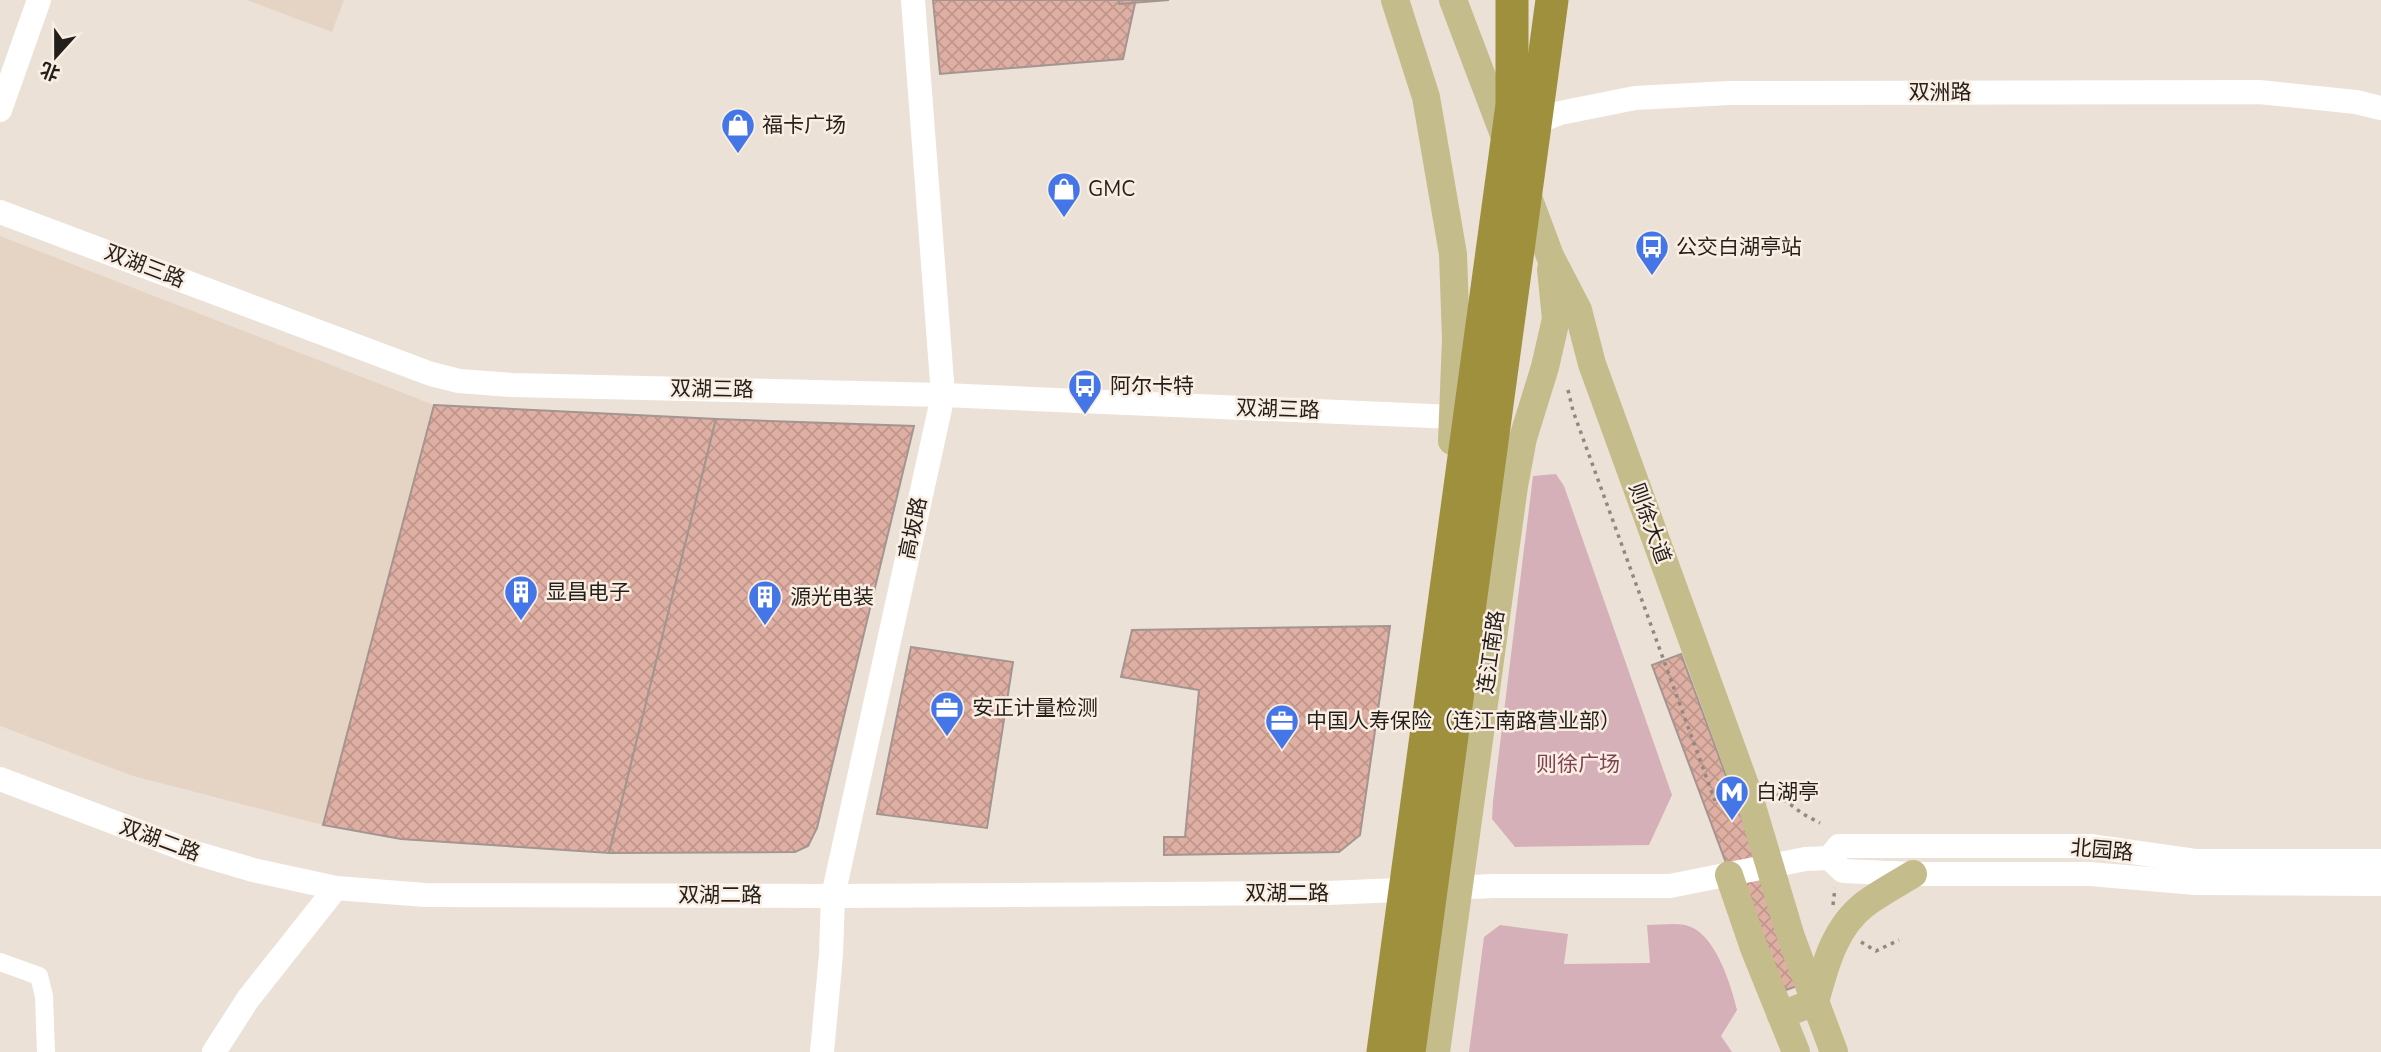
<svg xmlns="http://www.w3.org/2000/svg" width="2381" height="1052" font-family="'Nunito Sans','Noto Sans SC',sans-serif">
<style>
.built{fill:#e5d4c4}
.green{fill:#d5b0b9}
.building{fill:url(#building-cross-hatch);stroke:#a49591;stroke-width:2}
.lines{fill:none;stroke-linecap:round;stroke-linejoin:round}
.path{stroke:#908881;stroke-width:3.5;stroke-dasharray:3.5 5;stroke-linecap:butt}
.street{stroke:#fff;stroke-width:18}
.secondary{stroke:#fff;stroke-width:24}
.primary{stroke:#c5bc8b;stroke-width:28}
.highway{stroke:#9e903d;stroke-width:33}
.labels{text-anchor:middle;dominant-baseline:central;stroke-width:5;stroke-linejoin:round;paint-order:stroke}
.street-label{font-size:21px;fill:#231f1b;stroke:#faeee3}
.poi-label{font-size:21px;fill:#231f1b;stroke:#faeee3;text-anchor:start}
.park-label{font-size:21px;fill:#804154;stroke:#faeee3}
</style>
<defs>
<pattern id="building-cross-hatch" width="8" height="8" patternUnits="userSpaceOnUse" patternTransform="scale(1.75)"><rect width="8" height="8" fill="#dfafa3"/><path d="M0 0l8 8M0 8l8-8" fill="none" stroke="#bf968c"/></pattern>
</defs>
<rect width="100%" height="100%" fill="#ece1d6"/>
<g class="built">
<polygon points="247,0 344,0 332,32"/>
<polygon points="0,236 434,405 323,825 133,776 0,726"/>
</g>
<g class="green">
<polygon points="1556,474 1564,486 1672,795 1649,845 1515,847 1492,819 1493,801 1533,476"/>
<path d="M1500,925L1568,934L1564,964L1650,963L1647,925C1659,925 1673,923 1685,925C1715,931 1731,985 1737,1010L1721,1036L1732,1052H1469L1484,937Z"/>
</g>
<g class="building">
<polygon points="933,0 1119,0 1119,4 1135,3 1123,59 940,74"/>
<polygon points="1119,0 1169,0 1119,4"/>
<polygon points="434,405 716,419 609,853 401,839 323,825"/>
<polygon points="716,419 914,426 817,828 808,846 795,852 609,853"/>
<polygon points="1390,626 1360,835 1339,852 1164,855 1164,837 1185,837 1199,690 1121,677 1132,630"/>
<polygon points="911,647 1013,662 987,828 877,814"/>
<polygon points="1681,654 1803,984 1775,994 1652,665"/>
</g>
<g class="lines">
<g class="path">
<polyline points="1568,390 1573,411 1715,801"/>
<polyline points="1770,789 1803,814 1820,823"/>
<polyline points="1833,905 1835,888"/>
<polyline points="1861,942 1876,951 1899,940"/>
</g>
<polyline class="street" points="0,962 39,976 44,996 46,1052"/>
<g class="secondary">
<polyline points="0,110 39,0"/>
<polyline points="1521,128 1560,113 1635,98 1729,93 2259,92 2356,102 2381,108"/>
<polyline points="0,212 431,374 459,381 512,385 943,395 1454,417"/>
<polyline points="0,779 192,852 253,870 336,888 425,895 833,896 1327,893 1494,886 1670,886 1805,859 1829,858 1843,871 1913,874 2090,874 2196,883 2381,884"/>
<polyline points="1829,858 1839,846 2090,846 2195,861 2381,861"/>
<polyline points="214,1052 248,999 336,888"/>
<polyline points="822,1052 831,955 833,896 943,395 913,0"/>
</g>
<g class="primary">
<polyline points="1395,0 1426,97 1453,254 1456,339 1452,441"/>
<polyline points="1453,0 1508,145"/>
<polyline points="1525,189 1550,256 1578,310 1592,364 1748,793 1791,937 1834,1052"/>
<polyline points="1729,875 1754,948 1796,1052"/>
<path d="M1781,1015L1815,1002C1825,966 1834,928 1865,904C1880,893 1897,884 1913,874"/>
<polyline points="1436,1052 1514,486 1523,438 1545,367 1556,319 1551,269"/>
</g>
<g class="highway">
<polyline points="1383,1052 1512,105 1512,0"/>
<polyline points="1409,1052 1552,0"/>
</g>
</g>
<defs>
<g id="shop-pin" transform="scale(1.75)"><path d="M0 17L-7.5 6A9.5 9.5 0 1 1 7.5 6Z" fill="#4476e7" stroke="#faeee3"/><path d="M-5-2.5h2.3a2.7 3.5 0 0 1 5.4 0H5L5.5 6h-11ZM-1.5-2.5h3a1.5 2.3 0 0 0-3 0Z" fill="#fff"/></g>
<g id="bus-pin" transform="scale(1.75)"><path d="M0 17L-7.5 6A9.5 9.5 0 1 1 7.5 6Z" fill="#4476e7" stroke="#faeee3"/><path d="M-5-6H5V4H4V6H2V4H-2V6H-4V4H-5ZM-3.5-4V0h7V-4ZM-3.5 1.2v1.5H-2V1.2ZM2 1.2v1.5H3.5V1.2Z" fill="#fff"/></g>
<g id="building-pin" transform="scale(1.75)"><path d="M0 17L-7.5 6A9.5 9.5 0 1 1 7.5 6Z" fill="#4476e7" stroke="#faeee3"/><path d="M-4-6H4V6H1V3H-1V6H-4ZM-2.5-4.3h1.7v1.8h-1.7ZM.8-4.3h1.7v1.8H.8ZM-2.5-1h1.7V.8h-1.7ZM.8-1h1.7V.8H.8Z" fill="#fff"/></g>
<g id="office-pin" transform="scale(1.75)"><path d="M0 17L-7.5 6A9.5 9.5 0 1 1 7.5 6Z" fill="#4476e7" stroke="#faeee3"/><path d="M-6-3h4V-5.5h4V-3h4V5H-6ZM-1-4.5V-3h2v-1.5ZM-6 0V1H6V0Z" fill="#fff"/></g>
<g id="metro-pin" transform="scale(1.75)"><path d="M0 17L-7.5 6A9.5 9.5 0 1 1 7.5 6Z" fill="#4476e7" stroke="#faeee3"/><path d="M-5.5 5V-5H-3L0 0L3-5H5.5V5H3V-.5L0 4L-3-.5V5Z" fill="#fff"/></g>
</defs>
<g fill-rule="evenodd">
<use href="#shop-pin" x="738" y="125"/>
<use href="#shop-pin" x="1064" y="189"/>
<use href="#bus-pin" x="1652" y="247"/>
<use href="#bus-pin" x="1085" y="386"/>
<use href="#building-pin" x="521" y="592"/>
<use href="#building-pin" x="765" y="597"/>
<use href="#office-pin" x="947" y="708"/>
<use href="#office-pin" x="1282" y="721"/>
<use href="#metro-pin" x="1732" y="792"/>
</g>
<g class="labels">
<g class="street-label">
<text x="1940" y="92">双洲路</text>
<text transform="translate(145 266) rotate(21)">双湖三路</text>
<text transform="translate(712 389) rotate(1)">双湖三路</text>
<text transform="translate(1278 409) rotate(2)">双湖三路</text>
<text transform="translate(1650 523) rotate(70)">则徐大道</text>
<text transform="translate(913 528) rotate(-78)">高坂路</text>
<text transform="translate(1491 652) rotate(-82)">连江南路</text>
<text transform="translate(160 840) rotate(20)">双湖二路</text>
<text transform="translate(2102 850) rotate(5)">北园路</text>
<text x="1287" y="893">双湖二路</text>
<text x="720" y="895">双湖二路</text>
</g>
<g class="poi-label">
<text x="762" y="125">福卡广场</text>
<text x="1088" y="189">GMC</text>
<text x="1676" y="247">公交白湖亭站</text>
<text x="1110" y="386">阿尔卡特</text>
<text x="546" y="592">显昌电子</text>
<text x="790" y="597">源光电装</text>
<text x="972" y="708">安正计量检测</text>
<text x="1306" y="721">中国人寿保险（连江南路营业部）</text>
<text x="1756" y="792">白湖亭</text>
</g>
<g class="park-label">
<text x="1578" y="764">则徐广场</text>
</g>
</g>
<g transform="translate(56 56) rotate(201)" stroke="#faeee3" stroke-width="5" paint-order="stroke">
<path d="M0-5L12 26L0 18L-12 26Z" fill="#231f1b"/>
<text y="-10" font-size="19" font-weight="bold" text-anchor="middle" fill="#231f1b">北</text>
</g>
</svg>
